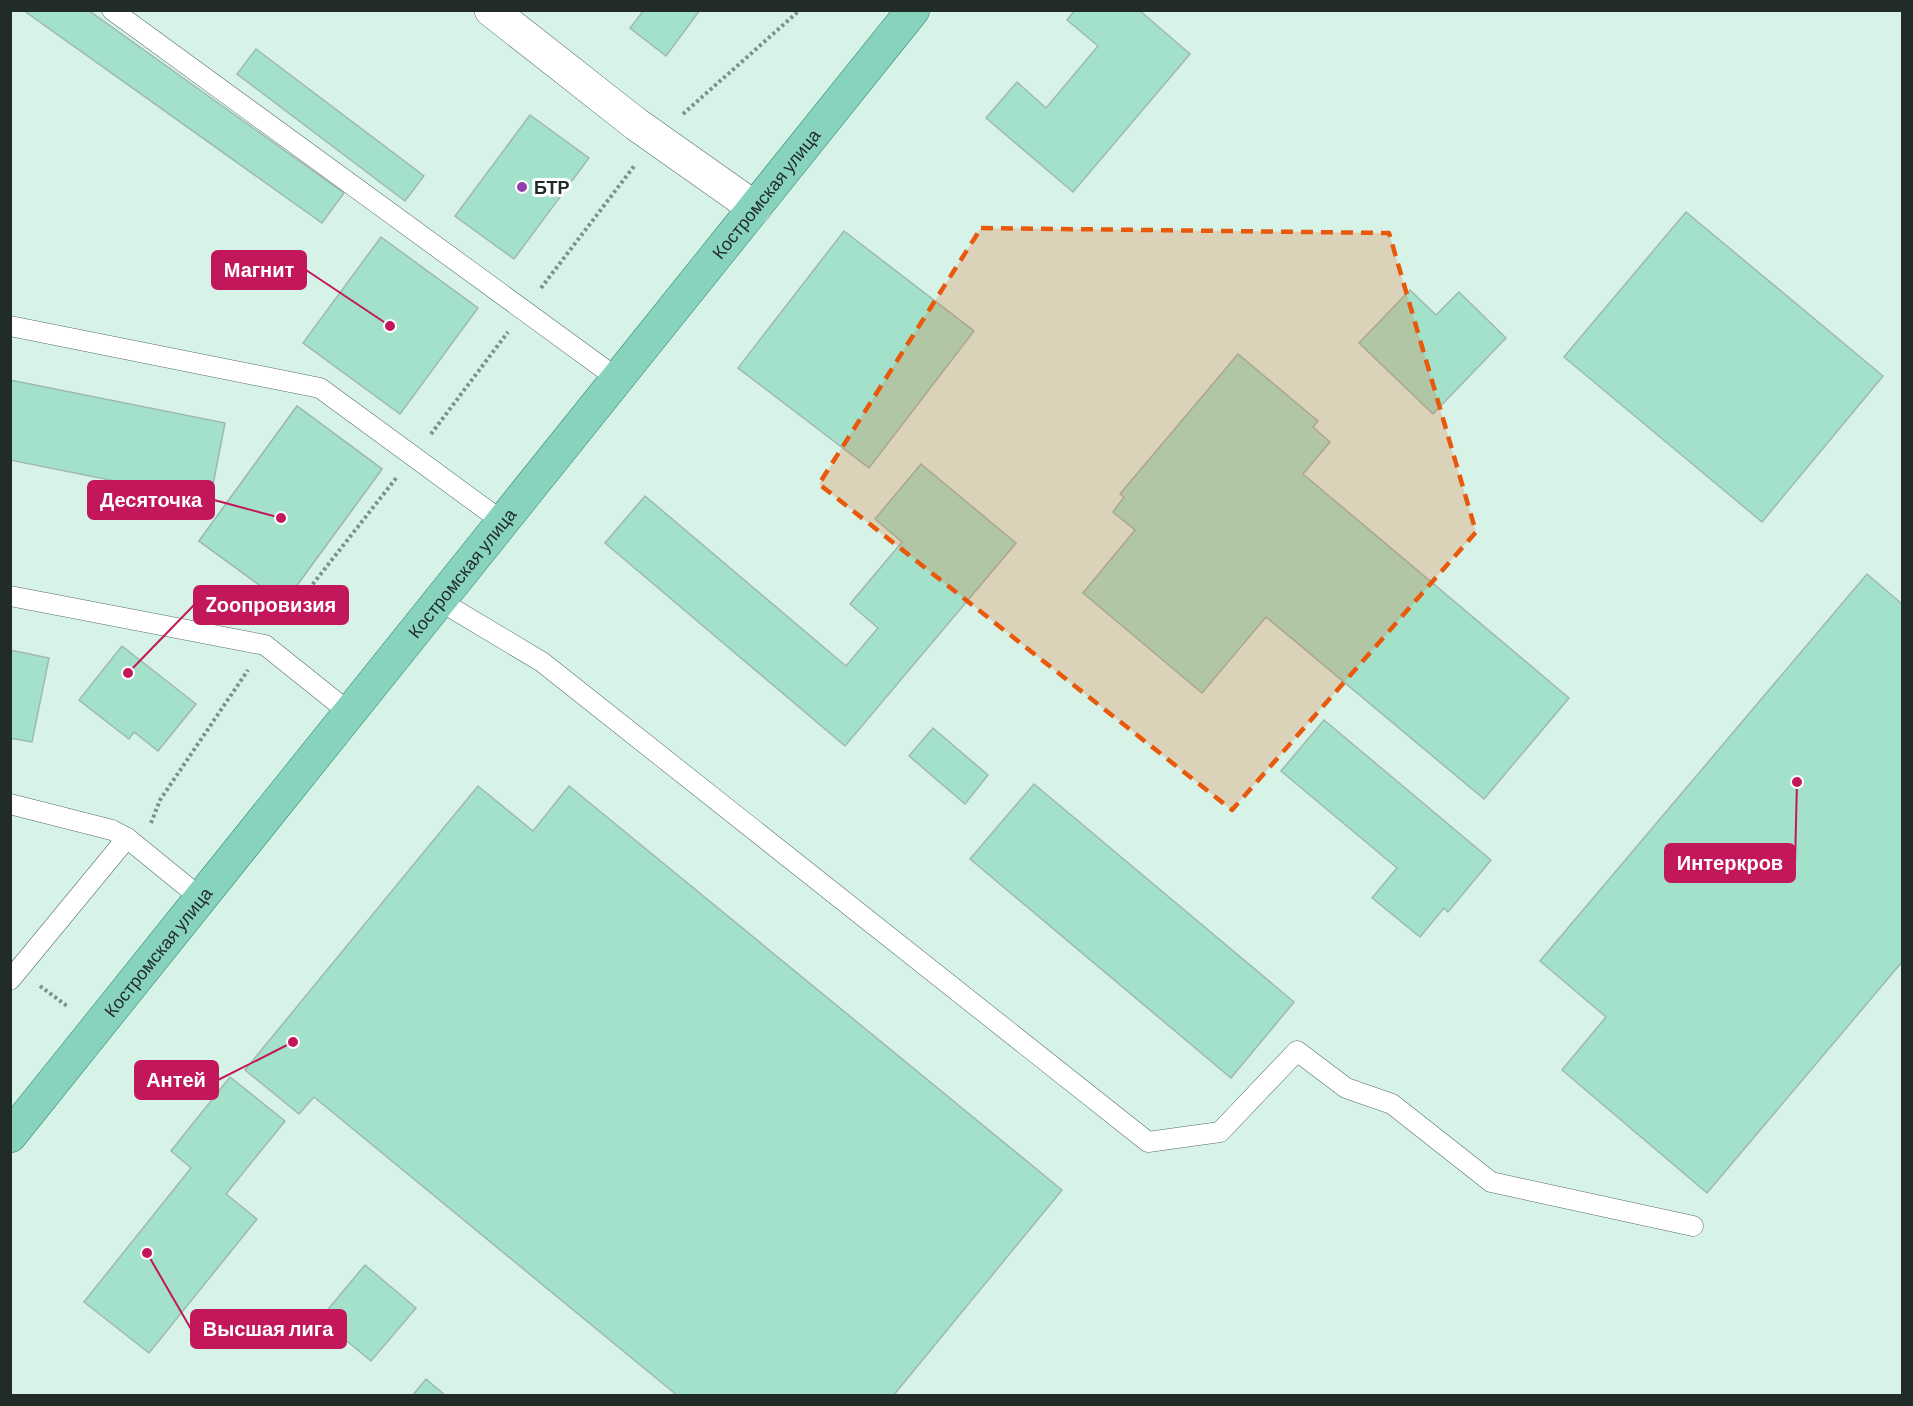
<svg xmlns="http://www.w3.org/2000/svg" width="1913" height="1406" font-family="Barlow,sans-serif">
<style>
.building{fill:#a3e1cb;stroke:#9fb9af;stroke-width:1.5}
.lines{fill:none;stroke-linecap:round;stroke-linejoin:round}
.service-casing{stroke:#566e65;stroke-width:21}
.minor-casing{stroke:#566e65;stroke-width:34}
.primary-casing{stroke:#31856d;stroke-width:34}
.path{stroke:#7e9189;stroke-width:4;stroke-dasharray:3 3;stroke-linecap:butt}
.service{stroke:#fff;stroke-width:20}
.minor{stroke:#fff;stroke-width:33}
.primary{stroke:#88d3be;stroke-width:33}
.marked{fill:#e8590c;fill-opacity:0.2;stroke:#e8590c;stroke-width:4.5;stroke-dasharray:12 8;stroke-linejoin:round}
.poi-dot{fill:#933eab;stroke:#fff;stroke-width:2}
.labels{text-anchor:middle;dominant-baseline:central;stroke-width:6;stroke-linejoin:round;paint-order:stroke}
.poi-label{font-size:18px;font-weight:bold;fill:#212b27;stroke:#fff;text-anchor:start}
.street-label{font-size:18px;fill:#212b27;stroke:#fff}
.leader{fill:none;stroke:#c2185b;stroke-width:2}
.callout-dot{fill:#c2185b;stroke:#fff;stroke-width:2}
.callout{fill:#c2185b;stroke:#c2185b;stroke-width:2}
.callout-label{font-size:20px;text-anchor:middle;font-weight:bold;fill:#fff}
</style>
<rect width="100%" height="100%" fill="#d7f2e7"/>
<g class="building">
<polygon points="23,10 88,10 344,193 322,223"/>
<polygon points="644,10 700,10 666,56 630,28"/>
<polygon points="1075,10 1139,10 1190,54 1073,192 986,118 1017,82 1046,108 1098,46 1067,20"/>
<polygon points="256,49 424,176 405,201 237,74"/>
<polygon points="530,115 589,158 514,259 455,216"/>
<polygon points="1686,212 1883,376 1762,522 1564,357"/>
<polygon points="844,231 974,331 869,468 738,368"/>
<polygon points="381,237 478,308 400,414 303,343"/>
<polygon points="1410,290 1436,315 1459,292 1506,338 1433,414 1359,343"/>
<polygon points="1238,354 1318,421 1313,427 1330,442 1303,474 1569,698 1484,799 1266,617 1202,693 1083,593 1135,530 1113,512 1124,497 1120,494"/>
<polygon points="10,380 225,423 210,500 10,460"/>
<polygon points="297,406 382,469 284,603 199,541"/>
<polygon points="297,406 382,469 284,603 199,541"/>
<polygon points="921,464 1016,543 845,746 605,543 645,496 846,666 878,628 850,604 902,542 875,519"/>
<polygon points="1867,574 1902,604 1902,962 1707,1193 1562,1070 1606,1017 1540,961"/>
<polygon points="122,646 196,704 158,751 134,732 129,739 79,700"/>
<polygon points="10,650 49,658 32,742 10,738"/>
<polygon points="1324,720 1491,860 1448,912 1444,908 1420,937 1372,898 1397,868 1281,771"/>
<polygon points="933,728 988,775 965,804 909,756"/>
<polygon points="1034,784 1294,1002 1231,1078 970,859"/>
<polygon points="478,786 533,831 569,786 1062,1190 893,1396 678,1396 314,1097 299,1114 245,1070"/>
<polygon points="230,1077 285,1121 226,1194 257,1219 149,1353 84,1302 191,1168 171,1151"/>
<polygon points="365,1265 416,1308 371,1361 320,1319"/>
<polygon points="426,1379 446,1396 412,1396"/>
</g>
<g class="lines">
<g class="service-casing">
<g id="service">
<polyline points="112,10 618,379"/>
<polyline points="10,326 320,388 503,522"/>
<polyline points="10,596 265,645 350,713"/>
<polyline points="440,601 542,662 1148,1142 1220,1132 1297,1051 1346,1088 1392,1104 1491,1182 1693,1226"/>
<polyline points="10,804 112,830 127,838 202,899"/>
<polyline points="10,980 127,838"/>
</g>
</g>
<g class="minor-casing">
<polyline id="minor" points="491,10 636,124 755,208"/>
</g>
<g class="primary-casing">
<g id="primary">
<path id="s1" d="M10,1136L913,10"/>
</g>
</g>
<g class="path">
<polyline points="683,114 800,10"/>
<polyline points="541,288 635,165"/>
<polyline points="431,434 508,332"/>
<polyline points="283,622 397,477"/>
<polyline points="151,823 160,800 248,670"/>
<polyline points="40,986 67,1006"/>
</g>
<use href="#service" class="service"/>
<use href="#minor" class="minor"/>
<use href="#primary" class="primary"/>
</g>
<path class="marked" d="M981,228L1389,233L1476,532L1232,810L819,484Z"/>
<circle class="poi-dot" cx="522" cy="187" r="6"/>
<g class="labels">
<g class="poi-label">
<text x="534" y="187">БТР</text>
</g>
<g class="street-label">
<text stroke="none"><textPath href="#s1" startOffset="1208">Костромская улица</textPath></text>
<text stroke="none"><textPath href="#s1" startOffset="722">Костромская улица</textPath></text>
<text stroke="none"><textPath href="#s1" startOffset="236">Костромская улица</textPath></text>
</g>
</g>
<path class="leader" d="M390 326L306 270M281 518L214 500M128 673L194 605M1797 782L1795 863M293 1042L218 1080M147 1253L191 1329"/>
<g class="callout-dot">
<circle cx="390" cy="326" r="6"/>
<circle cx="281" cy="518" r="6"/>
<circle cx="128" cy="673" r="6"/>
<circle cx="1797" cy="782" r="6"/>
<circle cx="293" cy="1042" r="6"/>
<circle cx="147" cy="1253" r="6"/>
</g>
<g class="callout">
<rect x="212" y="251" width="94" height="38" rx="6"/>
<rect x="88" y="481" width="126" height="38" rx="6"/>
<rect x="194" y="586" width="154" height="38" rx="6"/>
<rect x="1665" y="844" width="130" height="38" rx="6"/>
<rect x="135" y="1061" width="83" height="38" rx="6"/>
<rect x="191" y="1310" width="155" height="38" rx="6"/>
</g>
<g class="callout-label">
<text x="259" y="277">Магнит</text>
<text x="151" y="507">Десяточка</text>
<text x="271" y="612">Zоопровизия</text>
<text x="1730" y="870">Интеркров</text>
<text x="176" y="1087">Антей</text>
<text x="268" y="1336">Высшая лига</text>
</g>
<rect width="1913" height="1406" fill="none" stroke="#212b27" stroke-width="24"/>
</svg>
